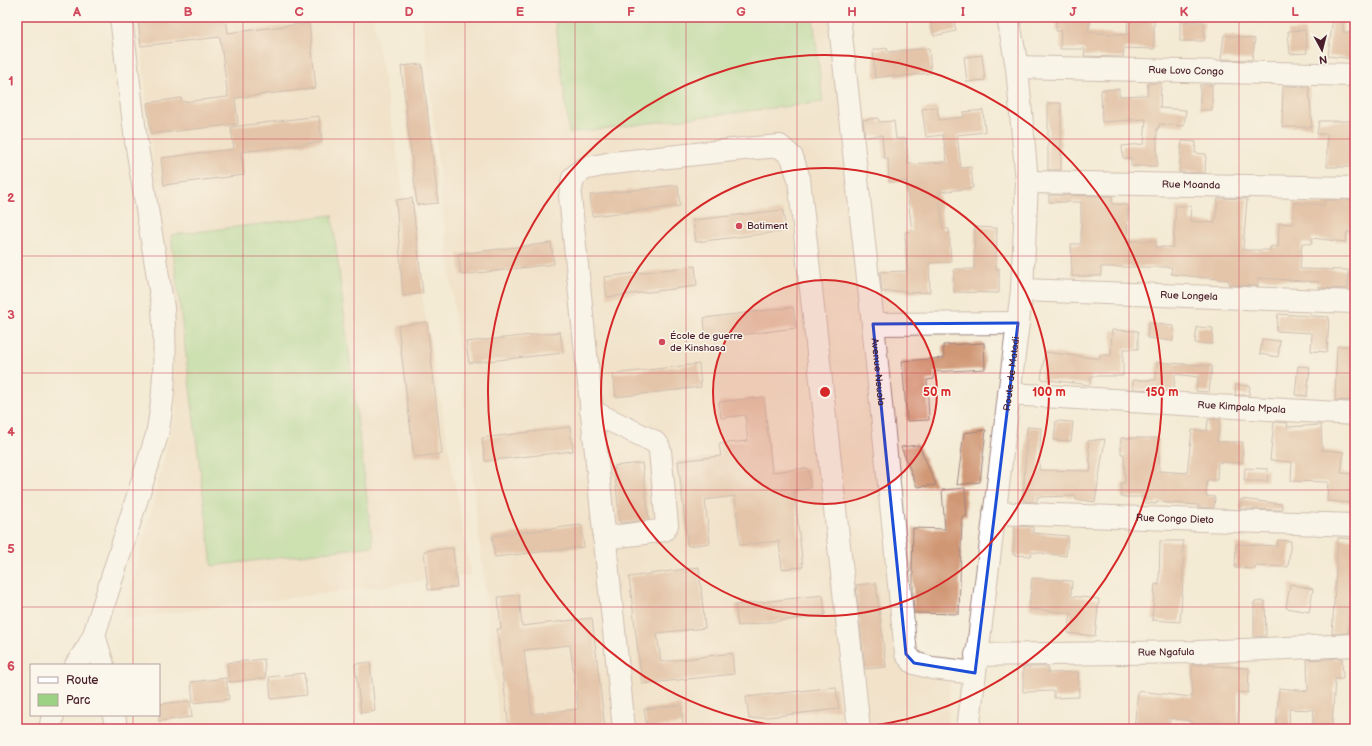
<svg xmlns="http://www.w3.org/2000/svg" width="1372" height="746" font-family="'Balsamiq Sans',sans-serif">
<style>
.built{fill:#edd7bb}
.green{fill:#9bd283;stroke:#727857}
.building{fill:#d09775;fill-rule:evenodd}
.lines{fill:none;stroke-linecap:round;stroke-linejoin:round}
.minor-casing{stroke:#9f8580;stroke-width:24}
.major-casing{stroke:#9f8580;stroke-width:24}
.minor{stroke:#fff;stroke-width:22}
.major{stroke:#fff;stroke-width:22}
.marked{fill:none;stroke:#1d4ed8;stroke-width:3;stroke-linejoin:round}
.grid{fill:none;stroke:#d1495b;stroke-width:1;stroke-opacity:0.55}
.ring{fill:none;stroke:#d62828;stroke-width:2}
.poi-dot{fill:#d1495b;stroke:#fbf7ec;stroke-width:1.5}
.labels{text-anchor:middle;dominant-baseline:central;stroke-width:3;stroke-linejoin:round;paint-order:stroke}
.street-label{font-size:10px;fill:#4a1f2b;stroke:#fbf7ec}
.poi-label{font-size:10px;fill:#4a1f2b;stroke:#fbf7ec;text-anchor:start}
.centre{fill:#d62828;stroke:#fbf7ec;stroke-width:2}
.ring-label{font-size:12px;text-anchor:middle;font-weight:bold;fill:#d62828;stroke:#fbf7ec;stroke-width:3;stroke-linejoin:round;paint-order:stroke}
.neatline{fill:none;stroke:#d1495b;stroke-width:1.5}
.grid-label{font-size:13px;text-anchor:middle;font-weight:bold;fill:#d1495b}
</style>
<rect width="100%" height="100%" fill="#fbf7ec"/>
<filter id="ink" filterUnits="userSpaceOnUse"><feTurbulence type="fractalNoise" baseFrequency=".025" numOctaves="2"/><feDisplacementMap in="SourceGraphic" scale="8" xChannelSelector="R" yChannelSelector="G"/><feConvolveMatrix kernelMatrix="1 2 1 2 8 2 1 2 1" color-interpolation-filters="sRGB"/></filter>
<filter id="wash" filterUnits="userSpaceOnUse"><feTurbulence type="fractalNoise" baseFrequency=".012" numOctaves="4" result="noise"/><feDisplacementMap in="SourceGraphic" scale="16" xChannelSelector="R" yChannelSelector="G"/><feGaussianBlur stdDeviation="0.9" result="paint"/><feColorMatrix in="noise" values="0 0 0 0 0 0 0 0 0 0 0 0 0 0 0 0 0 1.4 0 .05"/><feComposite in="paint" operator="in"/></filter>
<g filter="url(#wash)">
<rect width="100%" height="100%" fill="#f4ebd5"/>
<g class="built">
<polygon points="139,17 373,17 471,575 123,619 176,411"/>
<polygon points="422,17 833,17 899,668 951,678 947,729 500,729"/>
</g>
<g class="green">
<polygon points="555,17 813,17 823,102 569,133"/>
<polygon points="332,215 373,546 212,566 171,235"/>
</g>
<g id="blocks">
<g class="building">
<polygon points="155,17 226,17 228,33 309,23 316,88 235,98 238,124 151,134 147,103 181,98 182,102 228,97 220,37 141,46 138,19"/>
<polygon points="930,17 953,17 956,31 934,36"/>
<polygon points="1056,17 1091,17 1088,32 1127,35 1128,18 1154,18 1154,49 1124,48 1123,57 1084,56 1085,49 1060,49 1061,31 1056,31"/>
<polygon points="1333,17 1343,17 1343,32 1355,33 1355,59 1328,56"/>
<polygon points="1180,21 1204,22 1204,41 1180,41"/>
<polygon points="1305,30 1307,53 1290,54 1288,31"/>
<polygon points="1224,35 1255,39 1252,60 1221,59"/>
<polygon points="887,48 888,52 929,48 931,73 895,77 894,75 875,78 873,50"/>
<polygon points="982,55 985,80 967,82 964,57"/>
<polygon points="422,64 438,203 417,205 401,66"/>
<polygon points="1148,83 1161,83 1160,108 1186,110 1184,126 1159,124 1159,128 1157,128 1157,166 1131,166 1131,158 1123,158 1122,146 1144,144 1146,119 1102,122 1101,90 1119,89 1119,96 1147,95"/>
<rect x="1200" y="85" width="12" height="25"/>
<polygon points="1283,86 1309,87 1312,127 1282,127"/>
<rect x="1048" y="103" width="13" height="67"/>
<polygon points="937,107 939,120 964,117 963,112 983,110 985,132 957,135 961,168 971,167 973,188 939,192 943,229 949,229 951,262 929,263 930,292 906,293 906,291 882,292 880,272 907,271 905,232 912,231 906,181 889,182 888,158 884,158 882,135 865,137 863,120 878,118 879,122 894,121 896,139 906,138 908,164 947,162 943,135 926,137 922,109"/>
<polygon points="319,116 322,142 241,152 244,175 164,185 161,158 234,149 231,127"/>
<polygon points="1319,121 1353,121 1353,167 1327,167 1327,134 1317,134"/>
<polygon points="1182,141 1196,142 1195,153 1206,154 1205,173 1179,172"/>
<polygon points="678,185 680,206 592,216 590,195"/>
<polygon points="1049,195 1112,196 1112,204 1128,205 1127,241 1156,241 1156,247 1173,247 1176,206 1191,206 1190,221 1215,223 1218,198 1247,199 1243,250 1270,250 1271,246 1278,247 1279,223 1293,224 1294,203 1324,205 1325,200 1355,200 1355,233 1347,232 1346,242 1312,238 1312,244 1302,243 1300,269 1348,270 1348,288 1347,289 1319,288 1319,282 1258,278 1258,286 1229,285 1229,280 1171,274 1172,267 1101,267 1101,276 1072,276 1071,244 1081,244 1081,202 1049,202"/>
<polygon points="412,198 423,293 403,296 396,200"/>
<polygon points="783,210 786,231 696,242 693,220"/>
<polygon points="975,227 997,228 996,269 999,269 999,293 954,292 954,269 974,269"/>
<polygon points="551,243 554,264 461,275 458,254"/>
<polygon points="695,266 697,286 607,297 604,277"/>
<polygon points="793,307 796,328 706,339 704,318"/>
<polygon points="1278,314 1329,317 1327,352 1311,351 1312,333 1276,331"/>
<polygon points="427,322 442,454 414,457 398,326"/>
<polygon points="1148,323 1174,326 1173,341 1147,338"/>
<polygon points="1197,327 1213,328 1212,344 1195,343"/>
<polygon points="1112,330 1138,331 1138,349 1123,349 1123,376 1091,376 1090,385 1041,379 1045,352 1100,359 1100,355 1111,355"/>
<polygon points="560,332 563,353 469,363 466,342"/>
<polygon points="1262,339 1280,341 1278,357 1260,354"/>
<polygon points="984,343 985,369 934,372 934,379 927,380 929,420 907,421 902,361 944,358 943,345"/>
<polygon points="1337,346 1355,346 1355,401 1335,400"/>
<polygon points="1157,362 1212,366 1209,392 1196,391 1198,377 1175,374 1174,391 1133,389 1133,380 1156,380"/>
<polygon points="699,364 701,387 616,397 613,374"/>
<polygon points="1298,366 1310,367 1307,396 1295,395"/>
<polygon points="1236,385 1250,386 1249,395 1235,395"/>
<polygon points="764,397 772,472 808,468 811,488 794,490 803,567 782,569 779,541 740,545 735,496 705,500 710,543 688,546 678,461 721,456 719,444 748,441 745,415 721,418 719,402"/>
<polygon points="1208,419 1220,420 1217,442 1243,442 1242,463 1218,462 1217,480 1207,480 1206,496 1215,497 1214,508 1198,507 1198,505 1156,502 1156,504 1145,503 1145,497 1121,497 1121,483 1125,483 1124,454 1121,454 1121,438 1159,438 1159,471 1187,473 1192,430 1207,431"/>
<polygon points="1056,421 1073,422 1071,441 1054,440"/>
<polygon points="1274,422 1288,423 1287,427 1321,425 1322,450 1344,452 1341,473 1355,474 1354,503 1327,501 1328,482 1291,481 1292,462 1270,460"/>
<polygon points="570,427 573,451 485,461 482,438"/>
<polygon points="1027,427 1041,428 1039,470 1091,471 1088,441 1105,439 1095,502 1075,499 1076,496 1037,497 1037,502 1023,501"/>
<polygon points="986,430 980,482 957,485 964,433"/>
<polygon points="919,445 936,485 917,487 901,447"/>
<polygon points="642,463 649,520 620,523 614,466"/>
<polygon points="1245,468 1268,469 1267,481 1244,481"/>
<polygon points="965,488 967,516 962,517 959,614 914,613 913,599 913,572 912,572 913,528 945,529 942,490"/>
<polygon points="1241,499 1282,504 1282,510 1240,509"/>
<polygon points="581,525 584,547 495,557 492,536"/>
<polygon points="1015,526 1033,527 1033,533 1068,536 1066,556 1032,552 1031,556 1013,555"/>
<polygon points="1338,538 1355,539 1355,575 1352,575 1348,633 1332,634"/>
<polygon points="1278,540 1291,541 1288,567 1256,566 1255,569 1235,568 1236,544 1277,546"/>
<polygon points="1160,541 1183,541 1183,580 1180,622 1152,620 1155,584 1159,585"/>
<polygon points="453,548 457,587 428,590 424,551"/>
<polygon points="699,567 705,628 657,633 661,662 732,653 734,674 642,684 629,577"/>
<polygon points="1032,578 1072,581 1071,596 1099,599 1095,636 1068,633 1071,613 1029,609"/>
<polygon points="876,583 886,667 865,669 856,585"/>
<polygon points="1290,584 1313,589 1309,612 1286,608"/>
<path d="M519,595L522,626L592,618L605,728L509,729L497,629H501L498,597ZM570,645L578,709L532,714L524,650Z"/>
<polygon points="823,595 825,615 738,626 735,605"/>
<polygon points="1265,601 1266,636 1254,637 1254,602"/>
<polygon points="1342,658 1343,679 1335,679 1332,726 1313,725 1314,710 1289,709 1290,729 1276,729 1279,688 1308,691 1307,660"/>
<polygon points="264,659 266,678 229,682 227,663"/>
<polygon points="370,662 375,711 361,713 355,664"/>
<polygon points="1192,665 1214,665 1214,666 1249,668 1248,693 1238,692 1238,729 1192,729 1191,721 1170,718 1169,729 1134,729 1138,691 1192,697"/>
<polygon points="1023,667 1048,667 1048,673 1078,672 1079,697 1054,698 1054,691 1023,692"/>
<polygon points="304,673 307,695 271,699 269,677"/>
<polygon points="226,678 229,699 193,703 191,682"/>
<polygon points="836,687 839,709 749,719 746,697"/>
<polygon points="190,701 192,717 159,721 159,704"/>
<polygon points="681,705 683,724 647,728 644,709"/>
</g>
</g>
</g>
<g filter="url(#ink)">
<use href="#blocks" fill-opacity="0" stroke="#9f8580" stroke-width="1"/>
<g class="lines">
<g class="minor-casing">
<g id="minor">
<path id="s1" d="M839,17L873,324L906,654L914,663L932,668L975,673"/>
<path id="s2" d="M1017,67L1355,75"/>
<path id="s3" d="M1027,182L1355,188"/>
<path id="s4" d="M1022,290L1355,302"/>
<polyline points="873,324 1018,323"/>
<path id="s5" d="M1009,394L1355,414"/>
<polyline points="591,411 653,441 658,445 660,451 667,525 664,530 659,531 604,538"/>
<path id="s6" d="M994,513L1355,525"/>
<polyline points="94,635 103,665"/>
<path id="s7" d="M976,655L1197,652L1355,645"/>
<path d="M76,665L88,647L94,635L157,435C165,394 166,350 163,308L136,141L121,17"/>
<polyline points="114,715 116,729"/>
<polyline points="50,729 53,715"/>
<polyline points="624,729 570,196 573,178 583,169 612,163 743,149 780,146 792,157 799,179 859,729"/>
</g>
</g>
<g class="major-casing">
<g id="major">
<path id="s8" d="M968,729L1022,290L1027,182L1017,67L1008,17"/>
</g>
</g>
<use href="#minor" class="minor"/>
<use href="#major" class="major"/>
</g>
</g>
<path d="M0 0H1372V746H0ZM1018,323L975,673L914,663L906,654L873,324Z" fill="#f4ebd5" fill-opacity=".55" fill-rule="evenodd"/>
<path class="marked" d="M1018,323L975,673L914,663L906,654L873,324Z"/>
<path class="grid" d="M133,17V665M243,17V729M354,17V729M465,17V729M575,17V729M686,17V729M797,17V729M907,17V729M1018,17V729M1129,17V729M1239,17V729M17,139H1355M17,256H1355M17,373H1355M17,490H1355M17,607H1355M133,715V729"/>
<circle cx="825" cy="392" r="112" fill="#d62828" fill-opacity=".12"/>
<g class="ring">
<circle cx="825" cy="392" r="112"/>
<circle cx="825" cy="392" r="224"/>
<path d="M822 729A337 337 0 1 1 828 729"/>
</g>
<g class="poi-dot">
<circle cx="739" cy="226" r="4"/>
<circle cx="662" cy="342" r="4"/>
</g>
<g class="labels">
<g class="street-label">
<text stroke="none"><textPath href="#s2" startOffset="169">Rue Lovo Congo</textPath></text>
<text stroke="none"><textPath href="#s3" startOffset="164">Rue Moanda</textPath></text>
<text stroke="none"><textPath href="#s4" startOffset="167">Rue Longela</textPath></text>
<text stroke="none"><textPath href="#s1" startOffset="357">Avenue Nsuala</textPath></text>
<text stroke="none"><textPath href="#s8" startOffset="358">Route de Matadi</textPath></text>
<text stroke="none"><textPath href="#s5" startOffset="233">Rue Kimpala Mpala</textPath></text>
<text stroke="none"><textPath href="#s6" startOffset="181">Rue Congo Dieto</textPath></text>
<text stroke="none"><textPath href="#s7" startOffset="190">Rue Ngafula</textPath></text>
</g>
<g class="poi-label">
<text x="747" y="226">Batiment</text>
<text x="670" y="336">École de guerre<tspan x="670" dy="12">de Kinshasa</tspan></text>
</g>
</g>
<circle cx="825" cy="392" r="6" class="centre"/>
<g class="ring-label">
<text x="937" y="396">50 m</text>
<text x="1049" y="396">100 m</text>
<text x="1162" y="396">150 m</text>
</g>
<rect width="1372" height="746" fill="none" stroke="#fbf7ec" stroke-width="44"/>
<rect x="30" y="664" width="130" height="52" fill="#fbf7ec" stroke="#b4a19f"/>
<rect x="38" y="677" width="20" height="6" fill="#ffffff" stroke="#b4a19f"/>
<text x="66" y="684" font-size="12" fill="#4a1f2b">Route</text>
<rect x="38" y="694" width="20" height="12" fill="#9bd283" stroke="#b4a19f"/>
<text x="66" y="704" font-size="12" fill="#4a1f2b">Parc</text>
<g transform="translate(1322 50) rotate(173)" stroke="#fbf7ec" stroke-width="3" paint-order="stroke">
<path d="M0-3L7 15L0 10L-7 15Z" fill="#4a1f2b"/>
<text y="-6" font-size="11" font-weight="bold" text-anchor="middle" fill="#4a1f2b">N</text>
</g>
<rect x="22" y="22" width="1328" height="702" class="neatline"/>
<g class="grid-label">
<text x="77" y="16">A</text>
<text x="188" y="16">B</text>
<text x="299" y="16">C</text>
<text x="409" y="16">D</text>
<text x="520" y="16">E</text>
<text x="631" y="16">F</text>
<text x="741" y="16">G</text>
<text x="852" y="16">H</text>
<text x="963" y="16">I</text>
<text x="1073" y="16">J</text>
<text x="1184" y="16">K</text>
<text x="1295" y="16">L</text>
<text x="11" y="85">1</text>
<text x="11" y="202">2</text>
<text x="11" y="319">3</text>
<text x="11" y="436">4</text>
<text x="11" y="553">5</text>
<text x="11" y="670">6</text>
</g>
</svg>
